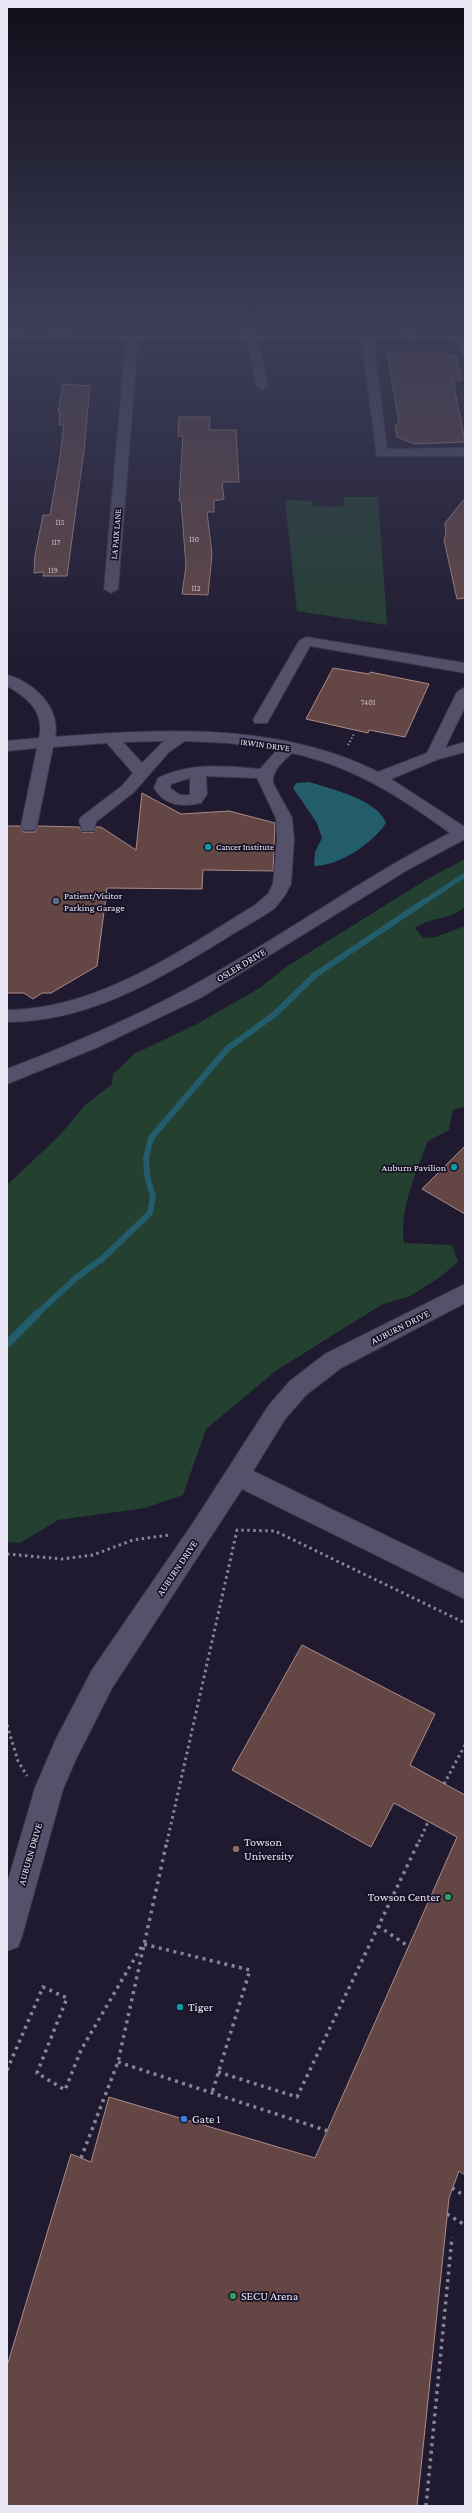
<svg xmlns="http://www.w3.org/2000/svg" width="472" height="2513" font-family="'Crimson Pro',serif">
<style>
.green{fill:#234031}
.water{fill:#235c6b}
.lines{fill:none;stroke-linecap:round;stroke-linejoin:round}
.stream-far2{stroke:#235c6b;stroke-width:5}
.stream-far1{stroke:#235c6b;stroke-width:6}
.stream{stroke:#235c6b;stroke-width:8}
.building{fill:#644745;stroke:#ab8b88}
.minor-casing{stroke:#3a3748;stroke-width:2}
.major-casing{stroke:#3a3748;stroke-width:2}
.path-far2{stroke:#888596;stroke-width:2;stroke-dasharray:1.5 2;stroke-linecap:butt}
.path-far1{stroke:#888596;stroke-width:3;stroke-dasharray:2.5 3.5;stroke-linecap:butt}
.path{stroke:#888596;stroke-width:3.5;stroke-dasharray:3 4.5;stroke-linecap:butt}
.minor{fill:#55516a;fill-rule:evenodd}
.major{fill:#817144;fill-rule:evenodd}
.culture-dot{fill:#0f9aa8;stroke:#161125;stroke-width:1.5}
.service-dot{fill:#5c6f8a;stroke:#161125;stroke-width:1.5}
.education-dot{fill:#8d6e63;stroke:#161125;stroke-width:1.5}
.leisure-dot{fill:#2e9e5b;stroke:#161125;stroke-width:1.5}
.shop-dot{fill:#3f7fe0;stroke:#161125;stroke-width:1.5}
.labels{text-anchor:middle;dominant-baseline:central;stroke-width:3.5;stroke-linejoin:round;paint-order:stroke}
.number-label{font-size:8px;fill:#c8bfc9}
.far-street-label{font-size:9px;fill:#e9e7f5;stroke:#161125}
.far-poi-label{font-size:9px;fill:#e9e7f5;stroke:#161125;text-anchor:start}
.poi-label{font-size:10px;fill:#e9e7f5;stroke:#161125;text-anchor:start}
.street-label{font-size:10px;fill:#e9e7f5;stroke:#161125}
.near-poi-label{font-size:12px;fill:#e9e7f5;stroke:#161125;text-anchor:start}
</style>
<rect width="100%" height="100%" fill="#1f1a2f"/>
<g class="green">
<polygon points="344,497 378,497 387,625 297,611 285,500 313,501 313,506 343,507"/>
<path d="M465,859V907C450,920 430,917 415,928L423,938L436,937L465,926V1107L453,1109L449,1130L428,1141C416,1173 399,1209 404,1243L452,1245L458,1262L439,1278L410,1296L381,1305L277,1370L206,1429L183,1495L145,1508L58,1520L20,1543L7,1542V1185L59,1136L85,1105L112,1084L113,1074L134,1054L197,1024L261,987L286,967L429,878Z"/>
</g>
<path class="water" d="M309,782C332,789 378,800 386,823C372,844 339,866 314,866L315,852L322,838L317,823L293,788L296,783Z"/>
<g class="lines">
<polyline class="stream-far2" points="424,902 465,875"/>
<polyline class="stream-far1" points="36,1315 77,1277 102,1259 150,1213 153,1197 147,1175 146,1158 151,1138 227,1049 275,1014 315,975 425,901"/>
<polyline class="stream" points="7,1344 37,1314"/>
</g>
<g class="building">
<polygon points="387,352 448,352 449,356 456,356 462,380 453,380 465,442 414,444 397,437 395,425 399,423"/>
<polygon points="63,384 90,386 84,450 67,576 43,576 44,572 34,573 35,555 43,515 50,515 59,463 64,425 59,425 60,412 58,412"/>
<polygon points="179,417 210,417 209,430 236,430 239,482 222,482 224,499 214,501 214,512 207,512 212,554 208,595 182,594 186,566 181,501 179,501 183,436 178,436"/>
<polygon points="465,498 465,598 457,599 444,540 446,534 445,523"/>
<polygon points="333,668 369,674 370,672 429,684 405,737 369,730 368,733 306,719"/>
<polygon points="142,793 181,814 229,811 275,823 273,871 203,870 202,889 107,888 97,966 51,993 42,993 33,999 24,993 7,993 7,826 20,826 23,832 35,832 38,826 79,827 82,832 94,832 96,827 101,827 136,850"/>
<polygon points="465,1146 465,1214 422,1189"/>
<polygon points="302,1645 435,1714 410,1765 465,1795 465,2175 459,2171 449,2198 417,2506 7,2506 7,2366 71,2154 91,2162 109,2097 315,2158 457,1837 394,1803 371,1847 232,1770"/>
</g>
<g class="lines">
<g class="minor-casing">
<g id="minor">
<polygon points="55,324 66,324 63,336 57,339 51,336"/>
<polygon points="234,324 245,324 258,337 268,386 266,388 262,390 256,386 247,338"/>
<polygon points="397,324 408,324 421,337 415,340 411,339"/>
<polygon points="132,334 138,337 118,589 111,593 104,589 126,337"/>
<polygon points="367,334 373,337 387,449 465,448 465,456 377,456 361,337"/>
<polygon points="459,334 465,338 465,353 461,352 453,337"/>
<polygon points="306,637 465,663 465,673 310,646 267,723 255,723 253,720 299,641"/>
<path d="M7,675C34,682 61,708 55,737C162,729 280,722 378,772L427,753L457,692L465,687V707L445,748L465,742V752L439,759L391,779L465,827V839L409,869L202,997L96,1048L7,1084V1069C78,1042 147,1012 213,974C293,929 368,875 450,833C401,797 352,766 292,753C283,762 272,769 273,783L292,818L294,840L291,884L285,895L275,908C258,920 240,929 223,940C157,981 87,1022 7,1022V1010C98,1009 180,951 255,905L268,894L273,884L277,840L276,818L257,778L206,776L207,794L201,803C181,807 165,806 154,788L158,778C190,762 226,766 260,769L277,750L228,743L185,741L169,752L134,792L96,822L94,831H82L79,821L81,817L122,786L133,773L107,743L53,747L37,826L35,830H23L21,826L37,748L7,751V741L39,738C45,712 28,698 7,686ZM164,741L142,763L123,742ZM190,778V795H180L170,788L171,784Z"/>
<polygon points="465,1284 465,1303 341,1368 306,1395 285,1419 253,1471 465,1574 465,1599 242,1489 112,1688 76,1759 63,1789 22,1936 18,1947 7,1951 7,1884 35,1788 56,1739 92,1670 193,1523 269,1405 290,1381 325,1354"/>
</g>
</g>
<g class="major-casing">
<polygon id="major" points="7,333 465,334 465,340 7,339"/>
</g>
<polyline class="path-far2" points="348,745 354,734"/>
<g class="path-far1">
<polyline points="7,1554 62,1559 93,1555 133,1540 169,1535"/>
<polyline points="7,1725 18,1761 27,1776"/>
<polyline points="444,1784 465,1745"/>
<polyline points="167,1842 237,1530 275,1531 465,1623"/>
<polyline points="419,1842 428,1822"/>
</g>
<g class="path">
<polyline points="378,1926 408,1946"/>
<polyline points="118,2062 328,2131"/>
<polyline points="7,2070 43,1987 67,1998 37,2073 65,2090 81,2050 143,1944 250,1970 212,2093"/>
<polyline points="218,2072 297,2097 419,1841"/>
<polyline points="81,2158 118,2062 167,1841"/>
<polyline points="452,2188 465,2196"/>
<polyline points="447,2214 465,2225"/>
<polyline points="426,2506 452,2237"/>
</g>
<use href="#minor" class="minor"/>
<use href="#major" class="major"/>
</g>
<linearGradient id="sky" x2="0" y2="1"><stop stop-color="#110e1a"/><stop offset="0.48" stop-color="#3c3e58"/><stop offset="1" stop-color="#3c3e58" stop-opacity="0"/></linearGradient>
<rect width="472" height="676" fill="url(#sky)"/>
<g class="culture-dot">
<circle cx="208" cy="847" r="4"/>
<circle cx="454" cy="1167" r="4"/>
<circle cx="180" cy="2007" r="4"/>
</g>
<circle class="service-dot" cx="56" cy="901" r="4"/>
<circle class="education-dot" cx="236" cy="1849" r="4"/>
<g class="leisure-dot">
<circle cx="448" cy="1897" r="4"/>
<circle cx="233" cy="2296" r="4"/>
</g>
<circle class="shop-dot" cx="184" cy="2119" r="4"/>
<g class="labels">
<g class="number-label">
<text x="60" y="522">115</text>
<text x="194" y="539">110</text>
<text x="56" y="542">117</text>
<text x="53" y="570">119</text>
<text x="196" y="588">112</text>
<text x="368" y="702">7401</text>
</g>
<g class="far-street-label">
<text transform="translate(116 534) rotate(-85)">LA PAIX LANE</text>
<text transform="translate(265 745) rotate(8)">IRWIN DRIVE</text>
</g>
<g class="far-poi-label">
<text x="216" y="847">Cancer Institute</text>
</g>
<g class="poi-label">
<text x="64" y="895">Patient/Visitor<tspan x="64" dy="12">Parking Garage</tspan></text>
<text x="446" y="1167" text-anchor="end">Auburn Pavilion</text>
</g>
<g class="street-label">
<text transform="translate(241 965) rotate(-31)">OSLER DRIVE</text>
<text transform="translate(400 1327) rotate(-27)">AUBURN DRIVE</text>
<text transform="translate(177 1568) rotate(-56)">AUBURN DRIVE</text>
<text transform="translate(30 1854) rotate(-74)">AUBURN DRIVE</text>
</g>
<g class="near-poi-label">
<text x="244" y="1842">Towson<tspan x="244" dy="14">University</tspan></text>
<text x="440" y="1897" text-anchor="end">Towson Center</text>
<text x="188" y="2007">Tiger</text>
<text x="192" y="2119">Gate 1</text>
<text x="241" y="2296">SECU Arena</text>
</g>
</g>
<rect width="472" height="2513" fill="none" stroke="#e9e7f5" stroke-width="16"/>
</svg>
